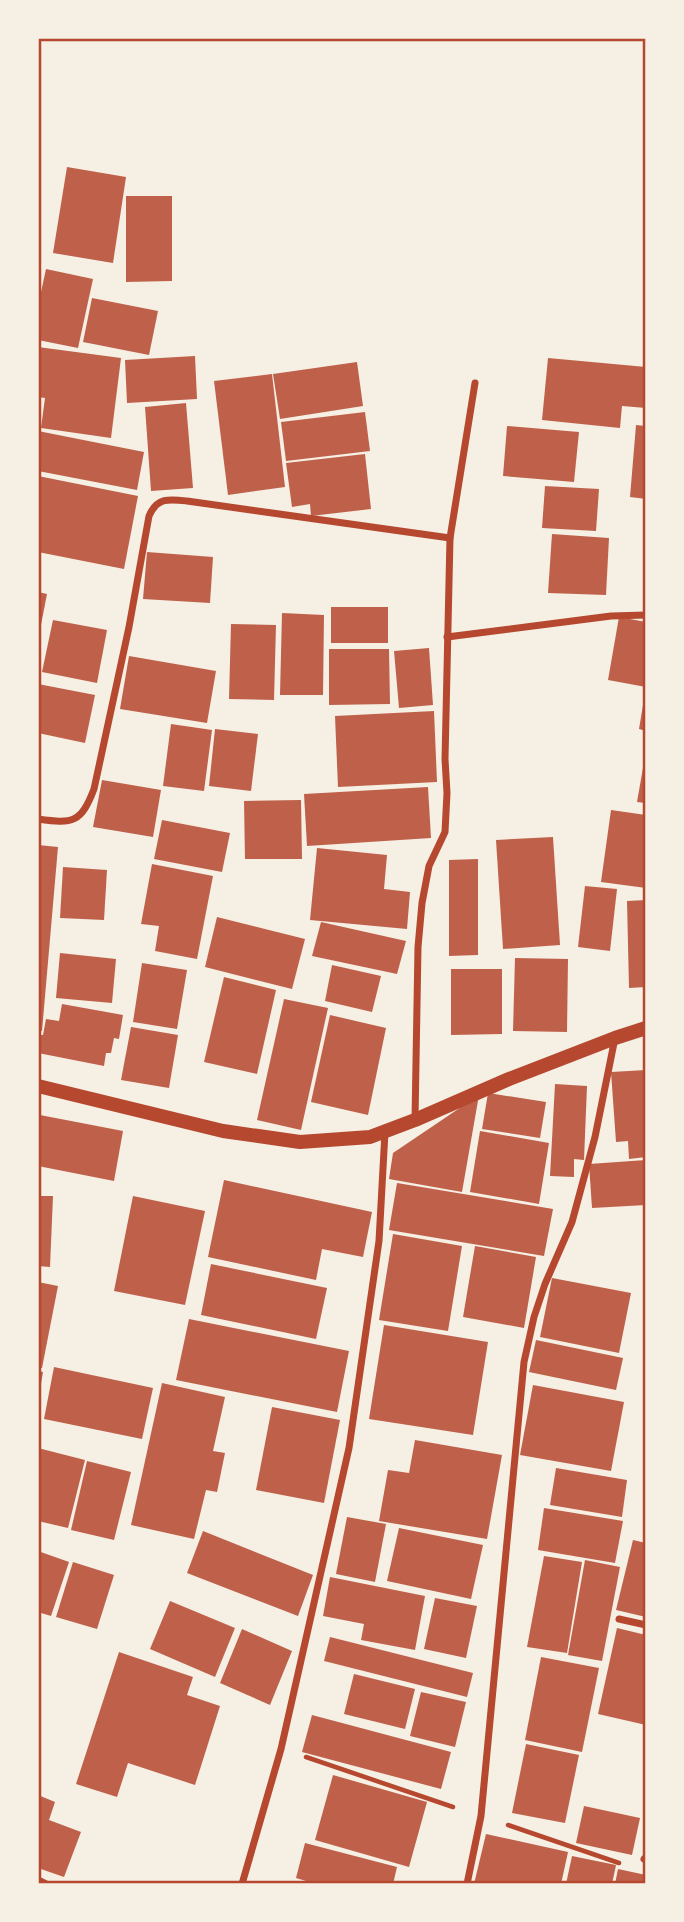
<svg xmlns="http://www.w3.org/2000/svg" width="684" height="1922" font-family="Figtree,sans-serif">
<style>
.building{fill:#bf614a}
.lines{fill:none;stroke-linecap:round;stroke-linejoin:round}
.path{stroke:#b5482f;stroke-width:4.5}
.minor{stroke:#b5482f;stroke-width:7}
.secondary{stroke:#b5482f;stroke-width:14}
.neatline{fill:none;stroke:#b5482f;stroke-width:2.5}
</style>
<rect width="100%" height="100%" fill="#f6efe4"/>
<g class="building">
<polygon points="67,167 126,177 113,263 53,253"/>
<polygon points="126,196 172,196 172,281 126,282"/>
<polygon points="46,269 93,279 78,348 38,340 38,306"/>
<polygon points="92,298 158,311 149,355 83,342"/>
<polygon points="38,347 121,358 111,438 41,428 45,398 38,397"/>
<polygon points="195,356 197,399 127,403 125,360"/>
<polygon points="548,358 646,367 646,408 622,406 620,428 542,420"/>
<polygon points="357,362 363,406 280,419 273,374"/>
<polygon points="272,374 285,487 228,495 214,381"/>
<polygon points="186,403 193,488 151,491 145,407"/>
<polygon points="365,412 370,451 286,461 281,422"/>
<polygon points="636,425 646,426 646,499 630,497"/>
<polygon points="507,426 579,432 574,482 503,476"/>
<polygon points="38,431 144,452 137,490 38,471"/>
<polygon points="365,454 371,509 311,516 310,504 292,507 286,463"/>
<polygon points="38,476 138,496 124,569 38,552"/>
<polygon points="545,486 599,489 596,531 542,528"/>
<polygon points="552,534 609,538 606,595 548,593"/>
<polygon points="147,552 213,557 210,603 143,599"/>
<polygon points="38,592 47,594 40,630 38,629"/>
<rect x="331" y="607" width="57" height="36"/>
<polygon points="282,613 324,615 323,695 280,695"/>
<polygon points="619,617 646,622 646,687 608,680"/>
<polygon points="53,620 107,630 97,683 42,672"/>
<polygon points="231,624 276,625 274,700 229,699"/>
<polygon points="429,648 433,705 399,708 394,651"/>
<polygon points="329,649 389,649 390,704 329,705"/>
<polygon points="129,656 216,671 207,723 120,709"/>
<polygon points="38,684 95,695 85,743 38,733"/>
<polygon points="644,699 646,699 646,731 639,729"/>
<polygon points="434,711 437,782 338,787 335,716"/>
<polygon points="171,724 212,730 204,791 163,786"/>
<polygon points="215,729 258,734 251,791 209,786"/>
<polygon points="644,762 646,762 646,803 637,802"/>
<polygon points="102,780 161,790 153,837 93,827"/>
<polygon points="428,787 431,838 307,846 304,794"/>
<polygon points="301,800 302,859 245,859 244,801"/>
<polygon points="611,810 646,815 646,888 601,882"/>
<polygon points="162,820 230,833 222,872 154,859"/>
<polygon points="553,837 560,945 503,949 496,840"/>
<polygon points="38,845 58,847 42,1031 38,1030"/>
<polygon points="317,848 387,855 384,889 410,892 407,929 310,920"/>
<polygon points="478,859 478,955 449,956 449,860"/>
<polygon points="152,864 213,876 197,959 155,951 159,926 141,924"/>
<polygon points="63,867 107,870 104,920 60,918"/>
<polygon points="585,886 617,889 610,951 578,947"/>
<polygon points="646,900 646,987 629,988 627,901"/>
<polygon points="217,917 305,939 292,989 205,967"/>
<polygon points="321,922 406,941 397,974 312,956"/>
<polygon points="60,953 116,959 112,1003 56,998"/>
<polygon points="515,958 568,959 567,1032 513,1031"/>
<polygon points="142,963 187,970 177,1029 133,1022"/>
<polygon points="332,965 381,976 372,1012 325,1001"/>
<polygon points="451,969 502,969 502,1034 451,1035"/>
<polygon points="224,977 276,990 257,1074 204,1062"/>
<polygon points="284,999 328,1008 301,1130 257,1120"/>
<polygon points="62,1004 123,1015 119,1039 114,1038 111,1053 106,1053 104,1066 38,1053 38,1035 43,1035 46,1019 59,1021"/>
<polygon points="330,1015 386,1028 368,1115 311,1102"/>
<polygon points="131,1027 178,1035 169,1088 121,1080"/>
<polygon points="646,1070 646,1157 629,1159 628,1141 616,1142 611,1072"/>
<polygon points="555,1084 587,1086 584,1160 574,1159 574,1177 550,1176"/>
<polygon points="488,1093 546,1102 540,1138 482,1129"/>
<polygon points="479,1095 462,1192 389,1179 393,1153"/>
<polygon points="40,1115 123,1131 114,1181 38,1166"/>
<polygon points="480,1131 549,1143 539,1204 470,1192"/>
<polygon points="646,1160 646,1205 592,1208 589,1164"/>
<polygon points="224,1180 372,1212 363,1257 322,1249 316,1280 208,1257"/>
<polygon points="397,1183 553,1209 544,1256 389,1230"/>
<polygon points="38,1196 53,1196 50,1267 38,1266"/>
<polygon points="133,1196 205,1211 185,1305 114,1291"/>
<polygon points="393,1234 462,1246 448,1331 379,1320"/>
<polygon points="475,1246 536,1257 524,1328 463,1317"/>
<polygon points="211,1264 327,1288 316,1339 201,1315"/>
<polygon points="552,1278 631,1293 619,1353 540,1337"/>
<polygon points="38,1282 58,1286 42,1368 38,1367"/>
<polygon points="189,1319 349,1351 337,1412 176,1380"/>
<polygon points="384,1325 488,1342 473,1435 369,1419"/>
<polygon points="536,1340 623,1358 616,1390 529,1372"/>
<polygon points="54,1367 153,1388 142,1439 44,1419"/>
<polygon points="38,1371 43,1372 40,1390 38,1390"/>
<polygon points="162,1383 225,1397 213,1451 225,1453 217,1492 206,1490 194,1539 131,1525"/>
<polygon points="533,1385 624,1402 611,1471 520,1455"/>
<polygon points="272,1407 340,1420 324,1503 256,1490"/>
<polygon points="415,1440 502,1455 487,1539 379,1521 388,1470 409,1473"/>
<polygon points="38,1448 85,1460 68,1528 38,1521"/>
<polygon points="87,1461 131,1472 114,1540 71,1530"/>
<polygon points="556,1468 627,1480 622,1517 550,1505"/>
<polygon points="544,1508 623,1521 615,1563 538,1550"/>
<polygon points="347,1517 386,1524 375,1582 336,1574"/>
<polygon points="399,1528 483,1545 471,1599 387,1581"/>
<polygon points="203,1531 313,1575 298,1616 187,1573"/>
<polygon points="633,1540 646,1543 646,1617 616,1610"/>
<polygon points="38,1551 69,1562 51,1616 38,1612"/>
<polygon points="544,1556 582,1562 567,1653 527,1647"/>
<polygon points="585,1560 620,1567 602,1661 568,1655"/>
<polygon points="73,1562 114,1575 97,1629 56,1617"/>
<polygon points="330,1577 425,1596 415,1650 361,1640 364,1624 323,1616"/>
<polygon points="435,1598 477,1606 466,1658 424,1649"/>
<polygon points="170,1601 235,1628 215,1677 150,1649"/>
<polygon points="617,1628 646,1635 646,1725 598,1714"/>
<polygon points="242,1629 292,1651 270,1705 220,1683"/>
<polygon points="330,1637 473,1673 467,1697 324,1661"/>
<polygon points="119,1652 193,1677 187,1695 220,1706 195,1785 128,1763 117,1797 76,1784"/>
<polygon points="541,1657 599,1668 582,1752 525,1740"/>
<polygon points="354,1674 415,1689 405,1729 344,1714"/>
<polygon points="421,1692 466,1702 455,1747 410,1736"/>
<polygon points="312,1715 451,1752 441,1789 302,1752"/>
<polygon points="526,1744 579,1755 565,1823 512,1813"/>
<polygon points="333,1775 427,1802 409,1867 315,1840"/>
<polygon points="38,1795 55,1802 49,1820 81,1832 64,1877 38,1868"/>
<polygon points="584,1806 640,1818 632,1855 576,1843"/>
<polygon points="486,1834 568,1852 561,1884 474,1884"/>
<polygon points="305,1843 397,1867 393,1884 316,1884 296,1878"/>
<polygon points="572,1856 616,1865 612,1884 566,1884"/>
<polygon points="618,1869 646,1875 646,1884 615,1884"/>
</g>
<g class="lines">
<g class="path">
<polyline points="306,1757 453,1807"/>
<polyline points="508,1825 619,1863"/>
</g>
<g class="minor">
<polyline points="447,637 611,616 646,615"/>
<path d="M38,819C73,824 81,823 94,789L129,627L149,516C157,497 170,499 187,501L450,538"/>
<polyline points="415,1120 418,947 422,903 429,866 445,832 447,793 445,759 450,538 475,383"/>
<polyline points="619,1619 646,1625"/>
<polyline points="644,1859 646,1860"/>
<polyline points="38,1880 46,1884"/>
<polyline points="242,1884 281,1749 349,1448 379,1241 385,1132"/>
<polyline points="467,1884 481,1816 524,1362 534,1317 545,1284 572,1222 595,1137 615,1038"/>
</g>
<polyline class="secondary" points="38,1086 223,1131 300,1142 370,1137 415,1120 509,1079 615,1038 646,1028"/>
</g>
<rect width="684" height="1922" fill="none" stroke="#f6efe4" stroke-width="80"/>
<rect x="40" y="40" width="604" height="1842" class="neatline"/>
</svg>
